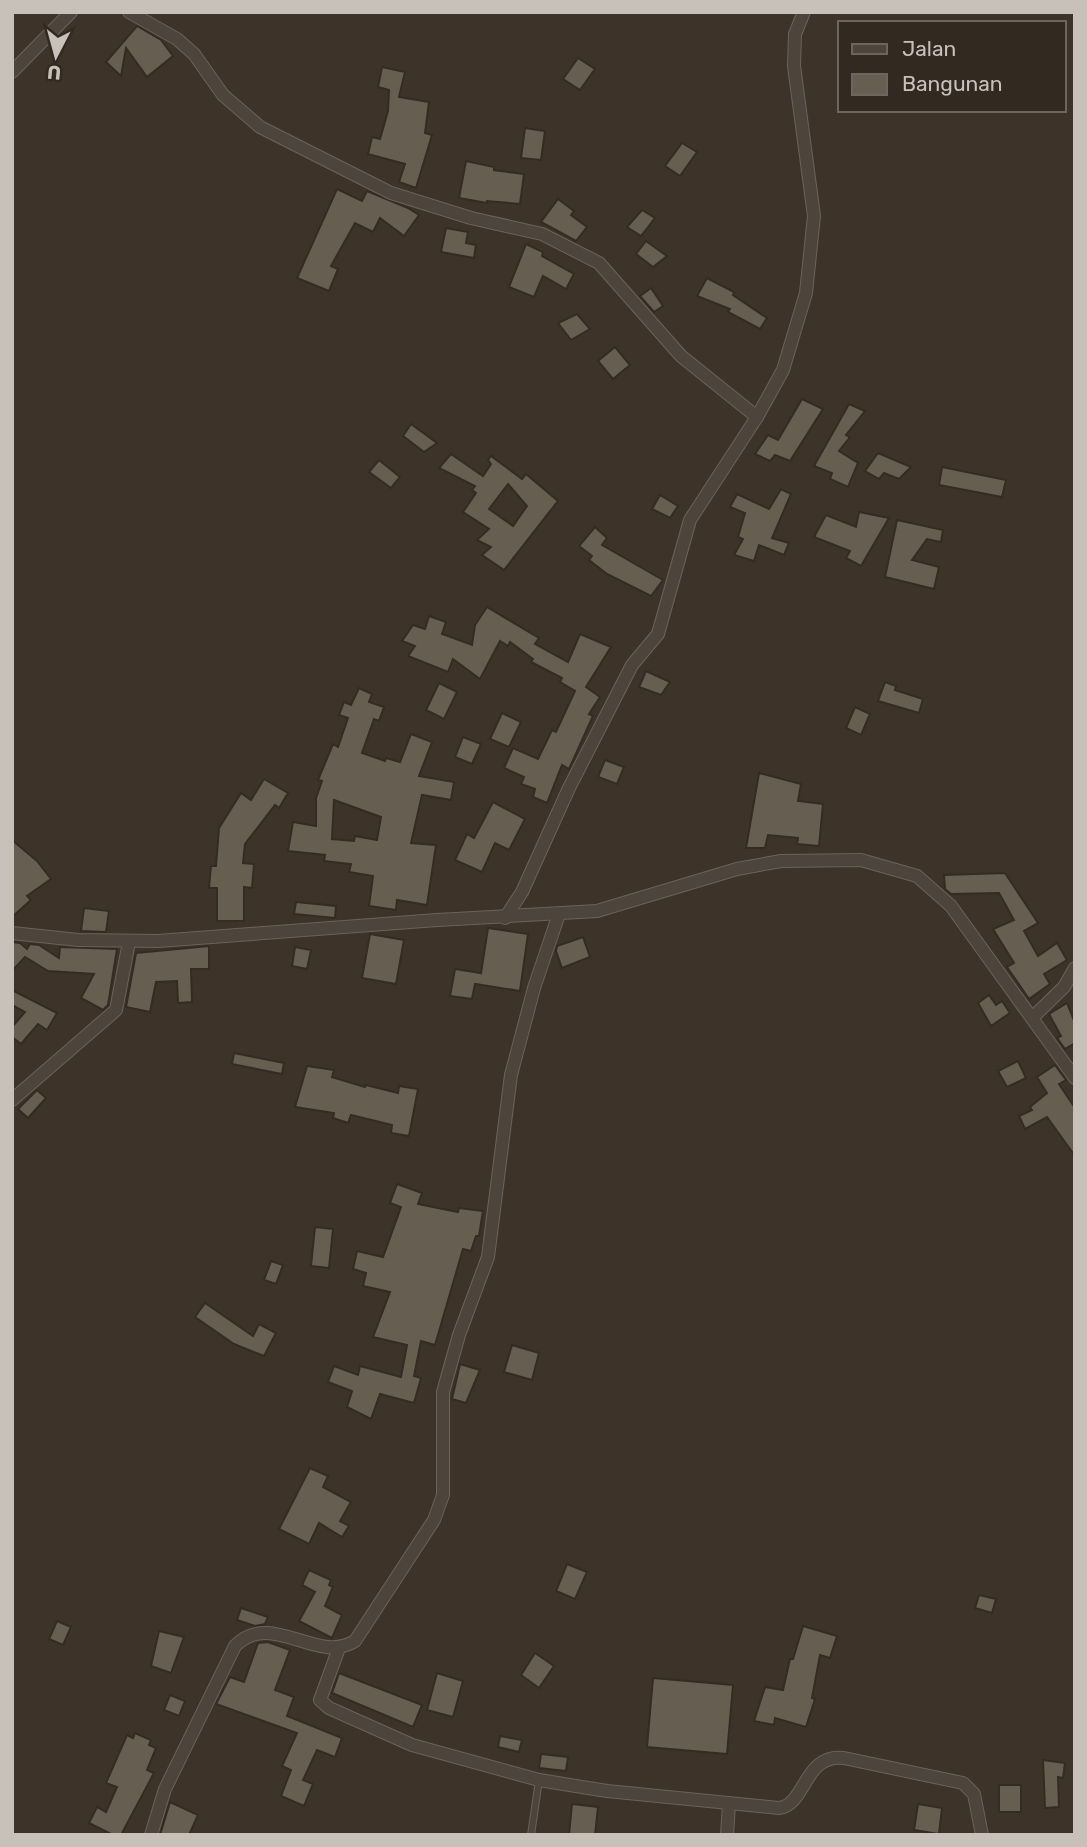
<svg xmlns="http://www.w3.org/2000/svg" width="1087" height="1847" font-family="Rubik,sans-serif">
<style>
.building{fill:#675e52;stroke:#342c23;stroke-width:2;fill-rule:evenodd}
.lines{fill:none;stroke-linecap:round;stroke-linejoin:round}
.service-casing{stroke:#6b635a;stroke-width:8}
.minor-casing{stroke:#6b635a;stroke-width:14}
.service{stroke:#4d453c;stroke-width:6}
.minor{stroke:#4d453c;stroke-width:12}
</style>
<rect width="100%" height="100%" fill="#3d3329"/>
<g class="building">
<polygon points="137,26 161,40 173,56 147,77 126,48 121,76 106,62"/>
<polygon points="578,58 595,69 580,90 563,79"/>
<polygon points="382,67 405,72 399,97 429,102 425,133 432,135 416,188 399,182 405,164 368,154 372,137 380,139 388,111 389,90 378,87"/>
<polygon points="525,128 545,131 541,160 521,158"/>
<polygon points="682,143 697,152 680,176 665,166"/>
<polygon points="466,161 494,167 494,170 524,174 520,204 487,201 487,203 459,198"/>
<polygon points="337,189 362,201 367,191 408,208 419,215 404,236 380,218 373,232 355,223 331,266 338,269 329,291 297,278"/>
<polygon points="558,199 574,211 571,215 587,227 576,241 541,222"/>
<polygon points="642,210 655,218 641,236 627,227"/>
<polygon points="446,228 468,232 466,243 476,245 474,258 441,252"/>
<polygon points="646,241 667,256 653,267 636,254"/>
<polygon points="526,244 543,252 542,256 574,274 566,289 543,276 534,297 509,287"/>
<polygon points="707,278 734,292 733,295 767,318 760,329 728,312 730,309 697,296"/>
<polygon points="651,288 663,306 654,312 640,296"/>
<polygon points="577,314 590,329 571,340 558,323"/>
<polygon points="615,347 630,365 613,379 598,361"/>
<polygon points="802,399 823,409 790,461 775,455 770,461 755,454 768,435 778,440"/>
<polygon points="849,404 865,411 846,435 850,437 839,451 858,463 848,487 830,479 832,473 814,466"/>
<polygon points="411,424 437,443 424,452 403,436"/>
<polygon points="878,453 911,467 899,479 884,473 879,479 865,471"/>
<path d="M451,454L483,476L491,464L488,460L491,456L522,479L526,474L558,501L504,570L482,555L491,547L477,540L489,529L463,512L476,493L472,490L475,486L439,468ZM508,484L527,506L513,526L489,509Z"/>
<polygon points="379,460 400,477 391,488 369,472"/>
<polygon points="942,467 1006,480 1002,497 939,485"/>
<polygon points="781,489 791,494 772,538 789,543 784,555 759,545 754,561 734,555 743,539 738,537 745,513 730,507 737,494 769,509"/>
<polygon points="660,495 678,506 670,518 652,509"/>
<polygon points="859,512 889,518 861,566 846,558 850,551 814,537 826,515 856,527"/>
<polygon points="897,520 943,530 941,542 927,539 912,560 939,567 934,589 885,577"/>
<polygon points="595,527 607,538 602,545 663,580 651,596 607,574 589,560 592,556 579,546"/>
<polygon points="487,607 539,638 535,644 568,662 580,634 611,647 586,687 600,697 589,714 593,716 569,769 562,765 547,803 533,797 535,789 521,784 524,777 504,768 513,748 538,759 552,730 556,732 575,691 560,682 562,678 531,662 533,659 510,642 508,646 500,641 480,679 453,659 448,672 408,656 415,646 402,641 413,625 425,629 429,616 446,622 442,634 472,645 475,625"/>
<polygon points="646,671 670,682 661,695 639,687"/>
<polygon points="885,682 896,686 895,690 923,699 919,713 878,701"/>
<polygon points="439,683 457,692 444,719 426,710"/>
<path d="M359,688L372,694L369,702L384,707L379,721L374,719L362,753L385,761L386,758L400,762L411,734L432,742L419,776L454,782L451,800L422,795L411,843L436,845L427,905L397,900L396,910L369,906L373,876L349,872L351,864L324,861L325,855L288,851L293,822L316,826V798L322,781L318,780L333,744L338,747L348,718L339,715L344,702L351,705ZM334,800L381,817L377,840L355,836L354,841L332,839Z"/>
<polygon points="855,707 870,714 861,735 846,728"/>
<polygon points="502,713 521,722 509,747 490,739"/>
<polygon points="463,737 481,744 472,764 455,757"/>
<polygon points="605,760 624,767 617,784 598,777"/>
<polygon points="759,773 801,784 798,801 823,804 819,846 797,844 798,838 768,835 765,848 746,848"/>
<polygon points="264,779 288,793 279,808 275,805 245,844 243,863 254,864 252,888 244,887 244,921 217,921 217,888 209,888 211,866 216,866 219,828 241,793 251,800"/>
<polygon points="493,802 525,819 509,850 495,843 482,872 455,860 467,834 474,838"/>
<polygon points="12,840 37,861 51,879 27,896 31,900 12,917"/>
<polygon points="1005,873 1038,923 1024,931 1038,956 1057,943 1067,960 1044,974 1050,984 1029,999 1007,967 1014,963 993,929 1014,920 999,893 951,894 945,889 944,875"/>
<polygon points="296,902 336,906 335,918 294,914"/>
<polygon points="84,908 109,911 106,932 81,931"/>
<polygon points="488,928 528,934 520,991 475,984 472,999 450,996 455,969 481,973"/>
<polygon points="370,934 404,940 396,984 362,978"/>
<polygon points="583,937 590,957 562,968 556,951 557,946"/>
<polygon points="12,942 20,943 27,949 30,944 39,945 59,958 60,947 117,949 108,1005 103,1010 81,998 94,974 48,971 25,957 12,971"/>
<polygon points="209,946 209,969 191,969 192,1002 178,1003 177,981 156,982 150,1012 126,1007 136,953"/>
<polygon points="295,947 311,950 307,969 292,966"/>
<polygon points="12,990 57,1013 47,1030 38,1024 21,1044 12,1037 12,1027 25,1012 12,1005"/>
<polygon points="989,995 996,1005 1002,1001 1010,1013 991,1026 978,1003"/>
<polygon points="1067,1003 1075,1023 1075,1043 1065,1049 1057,1038 1061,1036 1049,1014"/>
<polygon points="234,1053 284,1063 282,1074 232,1064"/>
<polygon points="1018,1061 1026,1078 1007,1087 998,1071"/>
<polygon points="1055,1065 1066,1080 1059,1084 1075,1108 1075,1156 1047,1117 1025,1129 1019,1116 1032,1110 1030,1107 1047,1093 1037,1077"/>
<polygon points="307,1066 334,1070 332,1077 365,1087 366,1085 398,1093 399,1086 418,1089 409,1136 391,1133 392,1125 351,1115 348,1123 333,1118 334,1113 295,1107"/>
<polygon points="37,1090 46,1098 28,1118 18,1109"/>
<polygon points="397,1184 422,1193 418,1204 458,1212 459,1208 483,1211 479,1236 476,1236 471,1251 463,1249 435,1345 421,1341 414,1376 421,1378 414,1403 380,1394 371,1419 347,1407 352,1391 328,1382 334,1366 358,1375 360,1366 401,1377 407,1345 373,1337 390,1292 363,1286 366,1273 353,1269 357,1251 383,1257 401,1207 390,1203"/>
<polygon points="315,1227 333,1229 329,1268 311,1266"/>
<polygon points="271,1261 283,1265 276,1284 264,1280"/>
<polygon points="205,1303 253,1336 259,1324 276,1333 264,1356 234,1344 195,1317"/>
<polygon points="512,1345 539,1353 532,1380 504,1372"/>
<polygon points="460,1364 480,1370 466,1403 452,1399"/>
<polygon points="310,1468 328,1476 323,1487 351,1502 340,1521 349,1526 342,1537 319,1523 309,1544 279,1529"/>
<polygon points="567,1564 587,1572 575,1599 556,1591"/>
<polygon points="309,1570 331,1580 329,1585 333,1587 325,1606 342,1615 332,1638 299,1621 315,1592 302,1585"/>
<polygon points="979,1595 996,1599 992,1613 975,1608"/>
<polygon points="241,1608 268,1617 265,1624 255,1626 237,1620"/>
<polygon points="57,1621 71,1627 63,1645 49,1639"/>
<polygon points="803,1626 837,1636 830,1658 820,1655 812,1698 815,1699 806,1727 775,1718 774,1725 754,1721 765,1687 783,1690 790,1659 793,1659"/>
<polygon points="159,1631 184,1637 171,1673 151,1666"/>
<polygon points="268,1642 290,1650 275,1690 294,1697 287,1716 342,1738 335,1757 317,1750 303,1780 313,1784 304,1806 281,1796 291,1770 282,1766 297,1733 216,1704 230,1677 244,1682 258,1643"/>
<polygon points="535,1653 554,1666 539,1688 521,1675"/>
<polygon points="339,1673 422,1705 413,1727 332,1693"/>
<polygon points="437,1673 463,1681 453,1717 427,1710"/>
<polygon points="653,1678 733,1685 727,1754 647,1747"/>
<polygon points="170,1695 185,1701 179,1716 164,1710"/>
<polygon points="135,1733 151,1740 149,1745 156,1748 147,1770 154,1773 121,1835 113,1835 89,1823 97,1807 106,1812 117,1787 106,1783 127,1735 133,1738"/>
<polygon points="500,1736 522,1740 519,1752 498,1747"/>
<polygon points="541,1754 568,1757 566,1771 539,1768"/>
<polygon points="1043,1760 1065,1763 1063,1778 1058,1777 1059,1807 1045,1808"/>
<rect x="999" y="1785" width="22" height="27"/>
<polygon points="170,1802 198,1815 189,1835 160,1835"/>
<polygon points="572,1804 598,1807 595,1835 569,1835"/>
<polygon points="918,1804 942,1808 939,1834 914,1830"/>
</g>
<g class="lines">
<g class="service-casing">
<polyline id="service" points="531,1835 539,1780"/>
</g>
<g class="minor-casing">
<g id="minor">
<polyline points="129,12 177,39 194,54 223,95 260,127 391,193 471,218 542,234 599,263 681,356 757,417"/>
<polyline points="12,72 71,12"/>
<polyline points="505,918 522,892 569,788 632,665 658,634 690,520 757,417 783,370 806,293 814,216 794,66 795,34 804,12"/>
<polyline points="12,933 78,940 158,941 437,920 597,911 737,869 781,861 861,860 917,876 951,906 1075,1078"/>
<polyline points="1032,1018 1064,987 1075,968"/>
<polyline points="12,1100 116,1010 129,942"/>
<path d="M339,1648L320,1700L329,1708L412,1745L539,1780L607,1791L779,1808C806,1805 804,1753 844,1758L963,1783L974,1794L982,1835"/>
<path d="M151,1835L165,1789L235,1646C272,1609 316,1665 355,1641L434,1520L443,1495V1392L459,1335L488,1257L511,1075L534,988L559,914"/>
<polyline points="727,1835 729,1804"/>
</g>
</g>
<use href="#service" class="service"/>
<use href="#minor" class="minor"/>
</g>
<rect width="1087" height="1847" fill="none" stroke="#c8c1b9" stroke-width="28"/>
<rect x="838" y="21" width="228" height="91" fill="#322a21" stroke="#6e665e" stroke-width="2"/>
<rect x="852" y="44" width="35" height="10" fill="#4d453c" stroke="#6e665e" stroke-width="2"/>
<text x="902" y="56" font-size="21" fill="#c8c1b9">Jalan</text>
<rect x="852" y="74" width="35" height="21" fill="#675e52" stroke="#6e665e" stroke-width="2"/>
<text x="902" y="91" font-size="21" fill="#c8c1b9">Bangunan</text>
<g transform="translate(56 56) rotate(186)" stroke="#322a21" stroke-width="5" paint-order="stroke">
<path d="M0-5L12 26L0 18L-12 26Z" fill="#c8c1b9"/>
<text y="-10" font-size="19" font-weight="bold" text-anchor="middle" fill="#c8c1b9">U</text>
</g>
</svg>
